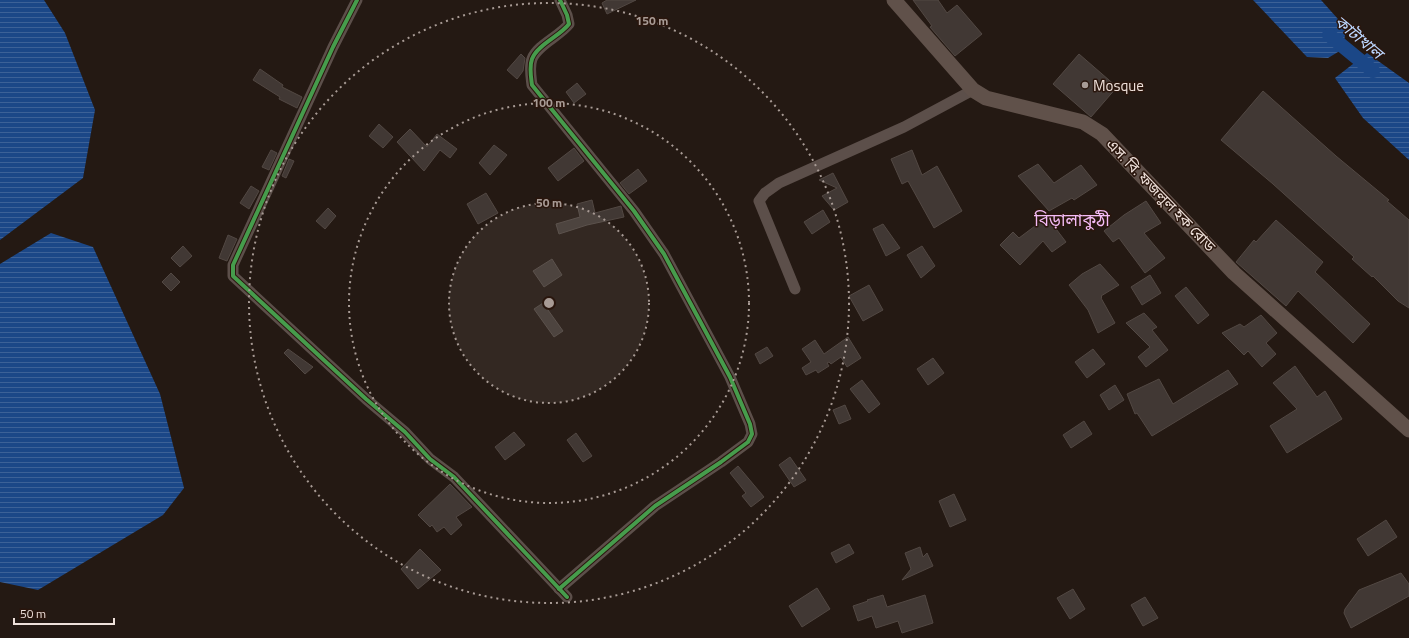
<svg xmlns="http://www.w3.org/2000/svg" width="1409" height="638" font-family="'Titillium Web','Noto Sans Bengali',sans-serif">
<style>
.water{fill:url(#water-rules)}
.lines{fill:none;stroke-linecap:round;stroke-linejoin:round}
.canal{stroke:#1b4787;stroke-width:14}
.building{fill:#413834;stroke:#524843}
.street{stroke:#5c4f4a;stroke-width:11}
.secondary{stroke:#60514a;stroke-width:15}
.cycleway-casing{stroke:#2a160d;stroke-width:6}
.cycleway{stroke:#469c4c;stroke-width:4}
.ring{fill:none;stroke:#a89b95;stroke-width:2;stroke-dasharray:2 4}
.poi-dot{fill:#a89b95;stroke:#2a160d;stroke-width:1.5}
.labels{text-anchor:middle;dominant-baseline:central;stroke-width:3;stroke-linejoin:round;paint-order:stroke}
.poi-label{font-size:15px;fill:#efe1db;stroke:#2a160d;text-anchor:start}
.street-label{font-size:15px;fill:#efe1db;stroke:#2a160d}
.water-label{font-size:16px;font-style:italic;fill:#bcd7ff;stroke:#2a160d}
.quarter-label{font-size:17px;fill:#f4bcf7;stroke:#2a160d}
.centre{fill:#a89b95;stroke:#2a160d;stroke-width:2}
.ring-label{font-size:12px;text-anchor:middle;font-weight:bold;fill:#a89b95;stroke:#2a160d;stroke-width:3;stroke-linejoin:round;paint-order:stroke}
</style>
<defs>
<pattern id="water-rules" width="6" height="5" patternUnits="userSpaceOnUse"><rect width="6" height="5" fill="#1b4787"/><path d="M0 2.5h6" fill="none" stroke="#3c6197"/></pattern>
</defs>
<rect width="100%" height="100%" fill="#241913"/>
<g class="water">
<polygon points="0,0 44,0 65,33 95,110 83,178 0,240"/>
<polygon points="1253,0 1321,0 1346,28 1343,49 1328,58 1307,57"/>
<polygon points="1367,53 1409,83 1409,160 1363,118 1335,78"/>
<polygon points="51,233 93,247 160,394 184,488 163,515 38,590 0,582 0,264"/>
</g>
<g class="lines">
<polyline class="canal" points="1329,35 1373,71"/>
</g>
<g class="building">
<polygon points="607,0 636,0 607,14 602,3"/>
<polygon points="913,0 938,0 947,13 957,5 982,34 955,56 930,27 932,26"/>
<polygon points="521,54 525,58 523,71 517,79 507,70"/>
<polygon points="1079,54 1117,87 1091,117 1053,84"/>
<polygon points="260,69 283,85 282,87 302,97 297,108 279,99 280,97 253,80"/>
<polygon points="577,83 586,94 574,103 566,92"/>
<polygon points="1263,91 1336,156 1389,200 1387,201 1409,220 1409,308 1398,301 1373,276 1372,277 1352,259 1354,257 1273,184 1221,140"/>
<polygon points="379,124 393,137 383,148 369,136"/>
<polygon points="410,129 427,147 437,134 457,149 450,158 440,150 424,171 397,142"/>
<polygon points="494,145 507,155 490,175 479,163"/>
<polygon points="574,148 584,161 558,181 548,168"/>
<polygon points="271,150 277,153 269,170 262,167"/>
<polygon points="912,150 922,175 937,166 962,211 934,228 908,181 902,184 891,159"/>
<polygon points="289,159 294,161 286,178 282,176"/>
<polygon points="1038,164 1054,183 1081,165 1097,185 1074,200 1072,198 1049,211 1018,176"/>
<polygon points="638,169 647,181 629,194 620,183"/>
<polygon points="833,173 848,202 834,210 822,196 837,188 819,180"/>
<polygon points="251,186 259,191 249,209 240,203"/>
<polygon points="486,193 498,213 478,224 467,204"/>
<polygon points="592,200 595,213 621,206 624,217 587,225 559,234 556,224 580,217 577,204"/>
<polygon points="1146,201 1161,223 1144,233 1165,258 1145,273 1119,238 1113,242 1104,231 1124,215"/>
<polygon points="328,208 336,216 325,229 316,221"/>
<polygon points="823,210 830,222 812,234 804,222"/>
<polygon points="1047,217 1066,242 1052,252 1043,241 1020,265 1000,245 1013,232 1019,238"/>
<polygon points="1276,220 1323,262 1315,272 1370,324 1353,343 1298,291 1286,306 1236,262 1254,240 1256,242"/>
<polygon points="883,224 900,248 886,256 873,229"/>
<polygon points="228,235 237,239 227,261 219,258"/>
<polygon points="183,246 192,256 180,267 171,258"/>
<polygon points="922,246 935,266 921,278 907,255"/>
<polygon points="552,259 562,275 544,287 533,271"/>
<polygon points="1100,264 1119,285 1101,296 1102,297 1101,298 1115,323 1098,333 1088,310 1069,285 1082,274"/>
<polygon points="171,273 180,282 171,291 162,282"/>
<polygon points="1150,275 1161,293 1142,305 1131,287"/>
<polygon points="869,285 883,310 863,321 849,296"/>
<polygon points="1186,287 1209,315 1198,324 1175,296"/>
<polygon points="543,303 563,331 554,337 534,309"/>
<polygon points="1144,313 1157,327 1152,330 1168,350 1146,367 1138,357 1150,347 1126,323"/>
<polygon points="1261,315 1277,333 1266,343 1276,354 1262,367 1248,351 1244,355 1222,333 1240,324 1244,327"/>
<polygon points="848,337 861,358 847,367 841,357 831,364 829,362 827,363 829,366 818,373 816,370 806,375 802,368 811,362 802,349 815,340 824,354"/>
<polygon points="767,347 773,356 760,364 755,354"/>
<polygon points="288,349 313,367 305,374 284,353"/>
<polygon points="1093,349 1105,364 1087,378 1075,362"/>
<polygon points="933,358 944,373 928,385 917,369"/>
<polygon points="1295,366 1317,397 1325,391 1342,419 1287,453 1270,426 1297,409 1273,383"/>
<polygon points="1228,370 1238,384 1152,436 1137,413 1135,414 1127,394 1159,379 1173,404"/>
<polygon points="862,380 880,404 869,413 850,389"/>
<polygon points="1115,385 1124,400 1109,410 1100,395"/>
<polygon points="845,405 851,419 839,424 833,410"/>
<polygon points="1084,421 1092,434 1071,448 1063,435"/>
<polygon points="514,432 525,445 505,460 495,447"/>
<polygon points="576,433 592,456 583,462 567,440"/>
<polygon points="790,457 806,480 794,487 779,465"/>
<polygon points="738,466 764,497 751,507 742,496 746,493 730,473"/>
<polygon points="450,484 472,507 456,517 462,525 451,535 444,527 437,532 432,525 430,527 418,515"/>
<polygon points="954,494 966,520 950,527 939,501"/>
<polygon points="1386,520 1397,537 1368,556 1357,539"/>
<polygon points="849,544 854,553 836,563 831,553"/>
<polygon points="920,547 923,557 927,553 933,566 902,580 911,569 905,553"/>
<polygon points="420,549 441,570 418,589 401,569"/>
<polygon points="1401,573 1409,584 1409,596 1351,628 1344,613 1345,609 1359,590"/>
<polygon points="817,588 830,609 802,627 789,606"/>
<polygon points="1073,589 1085,609 1070,619 1057,598"/>
<polygon points="883,595 887,607 925,595 933,623 902,633 898,621 876,628 872,616 858,621 853,606 868,601 867,600"/>
<polygon points="1145,597 1158,618 1143,626 1131,605"/>
</g>
<g class="lines">
<g class="street">
<polyline points="357,0 333,47 233,265 233,276 366,399 405,432 430,459 454,477 567,597"/>
<polyline points="795,289 759,201 765,193 779,183 904,127 973,90"/>
<path d="M559,589L655,506L721,462L748,442L752,434L750,424L730,377L664,254L634,211L532,85C531,77 529,67 532,59C537,45 560,36 569,24L567,15L560,0"/>
</g>
<polyline class="secondary" points="894,0 973,90 986,98 1083,122 1102,134 1234,273 1409,430"/>
<g class="cycleway-casing">
<g id="cycleway">
<polyline points="357,0 333,47 233,265 233,276 366,399 405,432 430,459 454,477 567,597"/>
<path d="M559,589L655,506L721,462L748,442L752,434L750,424L730,377L664,254L634,211L532,85C531,77 529,67 532,59C537,45 560,36 569,24L567,15L560,0"/>
</g>
</g>
<use href="#cycleway" class="cycleway"/>
</g>
<circle cx="549" cy="303" r="100" fill="#a89b95" fill-opacity=".12"/>
<g class="ring">
<circle cx="549" cy="303" r="100"/>
<circle cx="549" cy="303" r="200"/>
<circle cx="549" cy="303" r="300"/>
</g>
<circle class="poi-dot" cx="1085" cy="85" r="4"/>
<g class="labels">
<g class="poi-label">
<text x="1093" y="85">Mosque</text>
</g>
<g class="street-label">
<text transform="translate(1161 195) rotate(46)">এস. বি. ফজলুল হক রোড</text>
</g>
<g class="water-label">
<text transform="translate(1359 37) rotate(40)">কাটাখাল</text>
</g>
<g class="quarter-label">
<text x="1072" y="220">বিড়ালাকুঠী</text>
</g>
</g>
<circle cx="549" cy="303" r="6" class="centre"/>
<g class="ring-label">
<text x="652" y="25">150 m</text>
<text x="549" y="107">100 m</text>
<text x="549" y="207">50 m</text>
</g>
<path d="M14 618v6h100v-6" fill="none" stroke="#efe1db" stroke-width="2"/>
<text x="20" y="618" font-size="12" fill="#efe1db" stroke="#2a160d" stroke-width="3" paint-order="stroke">50 m</text>
</svg>
